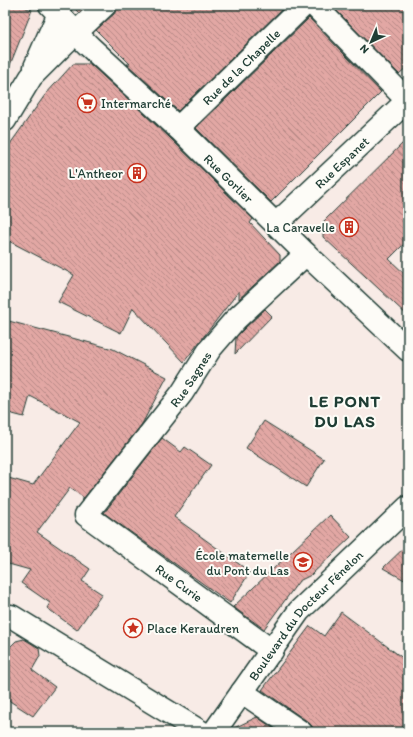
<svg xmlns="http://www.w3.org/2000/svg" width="413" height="737" font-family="Itim,sans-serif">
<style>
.building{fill:url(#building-back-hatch);stroke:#1f3d34}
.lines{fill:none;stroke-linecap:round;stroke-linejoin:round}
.minor-casing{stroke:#1f3d34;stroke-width:25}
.minor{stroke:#fdfcf7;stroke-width:22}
.labels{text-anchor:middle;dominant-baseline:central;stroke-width:4;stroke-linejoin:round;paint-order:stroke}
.street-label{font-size:13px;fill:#1f3d34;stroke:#fdfcf7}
.poi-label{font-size:13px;fill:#1f3d34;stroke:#fdfcf7;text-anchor:end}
.district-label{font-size:17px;font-weight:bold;letter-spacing:1px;fill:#1f3d34;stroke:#fdfcf7}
</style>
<defs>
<pattern id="building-back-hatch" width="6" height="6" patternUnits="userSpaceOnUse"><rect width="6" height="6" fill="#e2a7a4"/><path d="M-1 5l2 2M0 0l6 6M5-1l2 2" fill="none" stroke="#b78986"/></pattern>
</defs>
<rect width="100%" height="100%" fill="#f8ebe6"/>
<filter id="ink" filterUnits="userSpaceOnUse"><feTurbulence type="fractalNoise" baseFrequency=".025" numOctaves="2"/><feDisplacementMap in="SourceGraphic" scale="8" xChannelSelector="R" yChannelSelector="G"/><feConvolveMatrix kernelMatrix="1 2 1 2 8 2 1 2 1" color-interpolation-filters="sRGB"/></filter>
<g filter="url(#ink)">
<g class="building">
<polygon points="5,5 19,5 32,10 6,75 5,74"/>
<polygon points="71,5 87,5 79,13"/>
<polygon points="117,5 286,5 178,111 127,64 130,64 96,30 114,14 117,9"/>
<polygon points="331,5 408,5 408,66 399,74"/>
<polygon points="309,18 381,92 271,202 196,128"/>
<polygon points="73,64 90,64 169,137 253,219 250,223 280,255 280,261 239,299 239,291 184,362 133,308 121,333 58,302 74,275 5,239 5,151 45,95"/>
<polygon points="408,138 408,240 389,259 408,277 408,316 323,237 323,222"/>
<polygon points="265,309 272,316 235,354 236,337 244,329"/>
<polygon points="5,320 113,349 167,377 142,424 84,498 70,488 37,532 90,569 82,581 102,594 77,630 47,608 50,603 21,583 30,570 5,563 5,477 33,485 80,422 30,396 24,417 5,412"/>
<polygon points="264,421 324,459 306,487 246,448"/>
<polygon points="162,438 181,452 185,447 211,465 174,517 250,572 230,603 104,513"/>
<polygon points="330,515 351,537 311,575 299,581 264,629 233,607"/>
<polygon points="408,544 408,582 383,568"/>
<polygon points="341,612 408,662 408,732 313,732 312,726 308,722 262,690 310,626 324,636"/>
<polygon points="24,639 39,648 40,656 32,670 55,687 33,716 5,698 5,652 16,641"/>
<polygon points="257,717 279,732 229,732 232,729"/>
</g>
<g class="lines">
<g class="minor-casing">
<g id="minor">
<path id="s1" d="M50,5C64,19 76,34 90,47L178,128L306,254L408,350"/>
<polyline points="314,5 408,101"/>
<polyline points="35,67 50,33 59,14"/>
<polyline points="5,120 31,77 65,43 105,5"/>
<path id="s2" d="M178,128L304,5"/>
<path id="s3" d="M276,224L408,100"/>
<polyline points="11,616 201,732"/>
<path id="s4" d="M272,651L86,515L182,393L210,349L235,320L306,254"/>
<polyline points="242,692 301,732"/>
<path id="s5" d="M214,732L299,611L408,507"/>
</g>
</g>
<use href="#minor" class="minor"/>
</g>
</g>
<defs>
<g id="supermarket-ring" transform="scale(1)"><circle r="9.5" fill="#fdfcf7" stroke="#c8321e" stroke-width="1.5"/><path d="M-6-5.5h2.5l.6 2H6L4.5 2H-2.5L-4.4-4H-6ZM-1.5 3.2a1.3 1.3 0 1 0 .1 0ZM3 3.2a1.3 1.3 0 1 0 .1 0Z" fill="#c8321e"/></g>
<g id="building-ring" transform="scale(1)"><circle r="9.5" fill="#fdfcf7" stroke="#c8321e" stroke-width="1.5"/><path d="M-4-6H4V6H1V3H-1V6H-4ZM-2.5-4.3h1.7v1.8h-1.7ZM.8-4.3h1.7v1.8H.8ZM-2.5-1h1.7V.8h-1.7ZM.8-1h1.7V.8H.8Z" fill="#c8321e"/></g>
<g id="school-ring" transform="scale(1)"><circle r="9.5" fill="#fdfcf7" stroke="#c8321e" stroke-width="1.5"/><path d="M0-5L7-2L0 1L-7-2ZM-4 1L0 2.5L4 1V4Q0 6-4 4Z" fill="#c8321e"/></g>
<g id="sight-ring" transform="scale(1)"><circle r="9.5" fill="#fdfcf7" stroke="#c8321e" stroke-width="1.5"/><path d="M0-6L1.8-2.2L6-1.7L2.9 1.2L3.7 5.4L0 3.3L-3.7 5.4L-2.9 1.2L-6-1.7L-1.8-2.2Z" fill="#c8321e"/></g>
</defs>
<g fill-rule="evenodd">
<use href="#supermarket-ring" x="87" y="103"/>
<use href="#building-ring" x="137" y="173"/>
<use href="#building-ring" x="349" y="227"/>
<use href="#school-ring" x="303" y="562"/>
<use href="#sight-ring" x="133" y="628"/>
</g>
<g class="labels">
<g class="street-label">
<text stroke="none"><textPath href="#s2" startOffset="88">Rue de la Chapelle</textPath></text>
<text stroke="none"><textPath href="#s3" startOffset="90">Rue Espanet</textPath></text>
<text stroke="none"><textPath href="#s1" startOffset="249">Rue Gorlier</textPath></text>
<text stroke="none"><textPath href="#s4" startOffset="402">Rue Sagnes</textPath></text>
<text transform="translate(179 583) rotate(36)">Rue Curie</text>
<text stroke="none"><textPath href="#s5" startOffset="149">Boulevard du Docteur Fénelon</textPath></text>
</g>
<g class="poi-label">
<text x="101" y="103" text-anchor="start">Intermarché</text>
<text x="123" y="173">L'Antheor</text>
<text x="335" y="227">La Caravelle</text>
<text x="289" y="555">École maternelle<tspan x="289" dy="15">du Pont du Las</tspan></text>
<text x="147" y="628" text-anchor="start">Place Keraudren</text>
</g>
<g class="district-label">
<text x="345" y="401">LE PONT<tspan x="345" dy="20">DU LAS</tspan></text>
</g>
</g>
<rect width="413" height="737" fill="none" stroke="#fdfcf7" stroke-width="20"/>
<rect x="10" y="10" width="393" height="717" fill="none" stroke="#1f3d34" stroke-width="1.5" filter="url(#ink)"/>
<g transform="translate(371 42) rotate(224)" stroke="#fdfcf7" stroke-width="3" paint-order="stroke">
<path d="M0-3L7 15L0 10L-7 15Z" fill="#1f3d34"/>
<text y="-6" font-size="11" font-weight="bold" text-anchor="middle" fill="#1f3d34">N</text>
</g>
</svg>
